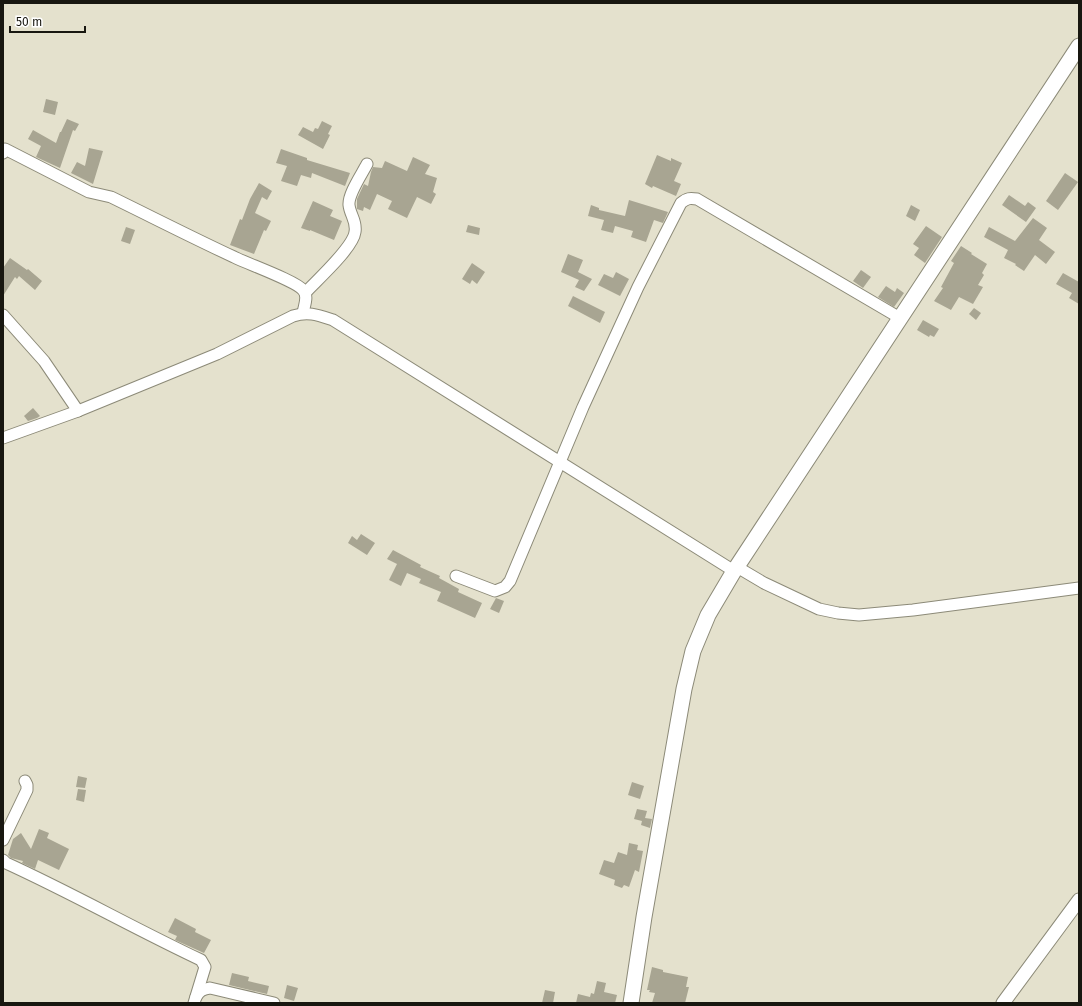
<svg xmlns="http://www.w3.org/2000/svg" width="1082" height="1006" font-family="'Fira Sans',sans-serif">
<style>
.building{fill:#a8a592}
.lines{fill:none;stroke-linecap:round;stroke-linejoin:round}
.minor-casing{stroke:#8c8a78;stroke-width:13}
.tertiary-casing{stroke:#8c8a78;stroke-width:15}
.secondary-casing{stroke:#8c8a78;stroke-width:17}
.minor{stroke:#fff;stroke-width:11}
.tertiary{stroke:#fff;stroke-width:13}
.secondary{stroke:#fff;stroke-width:15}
</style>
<rect width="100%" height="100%" fill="#e4e1cd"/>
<g class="building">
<polygon points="46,99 58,102 55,115 43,112"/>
<polygon points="67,119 79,124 75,131 73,130 60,168 36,157 41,146 28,139 33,130 56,143 60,132 61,132"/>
<polygon points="322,121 332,126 328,134 330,135 323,149 298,135 303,127 313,132 315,128 318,129"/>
<polygon points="89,148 103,151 93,184 71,173 77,162 85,166"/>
<polygon points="281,149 307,158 307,160 350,173 345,186 312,173 311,178 301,175 297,186 281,181 287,166 276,163"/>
<polygon points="657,155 671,161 671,158 682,163 674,181 681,184 676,196 653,186 652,188 645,184"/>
<polygon points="413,157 430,165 425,174 437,178 433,192 436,194 431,204 417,197 407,218 388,209 392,201 377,194 370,210 364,207 363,211 357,209 357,199 364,184 368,186 371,172 373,167 382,168 385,161 407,171"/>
<polygon points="1065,173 1078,182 1058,210 1046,201"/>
<polygon points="259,183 272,191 267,200 262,197 255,213 271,221 266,231 264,230 254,254 230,245 240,219 242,220 250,199"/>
<polygon points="1009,195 1025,206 1028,202 1036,208 1026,222 1002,205"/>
<polygon points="629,200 668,212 663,223 654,220 646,242 631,237 633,231 615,226 613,233 601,230 604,220 588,216 591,205 599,208 599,210 625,216"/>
<polygon points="313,201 333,210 330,216 342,221 334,240 310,230 310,231 301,228"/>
<polygon points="911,205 920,210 915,221 906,216"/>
<polygon points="1033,218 1047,228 1039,240 1055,252 1046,264 1035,255 1024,271 1015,265 1016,264 1004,258 1008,250 984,237 989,227 1015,241"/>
<polygon points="468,225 480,228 479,235 466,232"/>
<polygon points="926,226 942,237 925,263 914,255 919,248 913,244"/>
<polygon points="126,227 135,230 130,244 121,241"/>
<polygon points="961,246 972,253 971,254 987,264 982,273 984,275 978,285 983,287 973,304 959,297 951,310 934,301 943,288 941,287 954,263 951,261"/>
<polygon points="568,254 583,260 578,272 592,279 584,291 575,287 579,280 561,272"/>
<polygon points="10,258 27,270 28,269 42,281 35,290 19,276 17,279 15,277 3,296 3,268"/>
<polygon points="472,263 485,272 477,284 472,280 470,284 462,279"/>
<polygon points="861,270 871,277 863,288 853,281"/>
<polygon points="616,272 629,279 620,296 598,285 604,274 613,278"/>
<polygon points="1063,273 1079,282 1079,304 1069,298 1072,293 1056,284"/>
<polygon points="886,286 895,292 897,288 904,293 894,307 878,297"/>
<polygon points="573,296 605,312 600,323 568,306"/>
<polygon points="974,308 981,313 976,320 969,314"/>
<polygon points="923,320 939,329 934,337 930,335 929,337 917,330"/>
<polygon points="33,408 40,416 37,418 28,421 24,416"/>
<polygon points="361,534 375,543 367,555 348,543 352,536 357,540"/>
<polygon points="393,550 421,565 420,567 440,576 439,578 459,589 458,592 482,603 475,618 437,601 441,592 419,583 421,579 407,573 401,586 389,580 397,564 387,559"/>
<polygon points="496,598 504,601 499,613 490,609"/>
<polygon points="78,776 87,778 85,788 76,787"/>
<polygon points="632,782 644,786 640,799 628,795"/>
<polygon points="78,789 86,790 84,802 76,800"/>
<polygon points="637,809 647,811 645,818 652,819 650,828 641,825 642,821 634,819"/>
<polygon points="39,829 49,833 47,838 69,849 59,870 38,860 35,869 22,863 23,861 11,858 8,855 13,839 21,833 31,849"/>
<polygon points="629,843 638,845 637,850 643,851 639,872 635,870 629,887 624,885 622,888 614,885 615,880 599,874 604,860 614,863 618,852 627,855"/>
<polygon points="175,918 196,929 195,932 211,940 204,953 175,940 177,936 168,932"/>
<polygon points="652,967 663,970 663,972 688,977 686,987 689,987 685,1003 652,1003 655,993 649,992 650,990 647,990"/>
<polygon points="232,973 249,977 248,981 269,986 267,994 229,985"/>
<polygon points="597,981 606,983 604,992 617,995 615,1003 576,1003 578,994 590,997 591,993 594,994"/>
<polygon points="287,985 298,988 294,1001 284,998"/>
<polygon points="545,990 555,992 553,1003 542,1003"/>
</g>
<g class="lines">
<g class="minor-casing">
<g id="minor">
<path d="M3,153L5,149L89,192L111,197C152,217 193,238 234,257C248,264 296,281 303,290C309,296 304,306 303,313"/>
<path d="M305,293C317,280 353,248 355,232C357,221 350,215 349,205C348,194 362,174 367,164"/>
<polyline points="3,315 44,361 78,411"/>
<path d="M3,438L78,411L217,354L293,316C308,311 318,315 333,320L734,571"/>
<polyline points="737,567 764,583 819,609 838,613 859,615 913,610 1079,588"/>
<path d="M456,576L495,591L505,587L510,581L583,407L638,287L681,203C687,198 690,198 697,199L900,318"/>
<polyline points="3,840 27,790 27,785 25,781"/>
<path d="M3,860L6,863C72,893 135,929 201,960L205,967L194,1003"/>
<path d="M196,997C199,991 203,989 210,988L274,1003"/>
</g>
</g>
<g class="tertiary-casing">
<polyline id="tertiary" points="1003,1003 1079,900"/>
</g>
<g class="secondary-casing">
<polyline id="secondary" points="631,1003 644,917 684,689 693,651 708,615 734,571 1079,46"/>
</g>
<use href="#minor" class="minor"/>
<use href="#tertiary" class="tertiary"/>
<use href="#secondary" class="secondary"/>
</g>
<rect width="1082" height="1006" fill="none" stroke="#181710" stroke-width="8"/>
<path d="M10 26v6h75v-6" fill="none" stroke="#181710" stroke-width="2"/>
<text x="16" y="26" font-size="12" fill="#181710" stroke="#ffffff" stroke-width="3" paint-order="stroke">50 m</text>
</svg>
